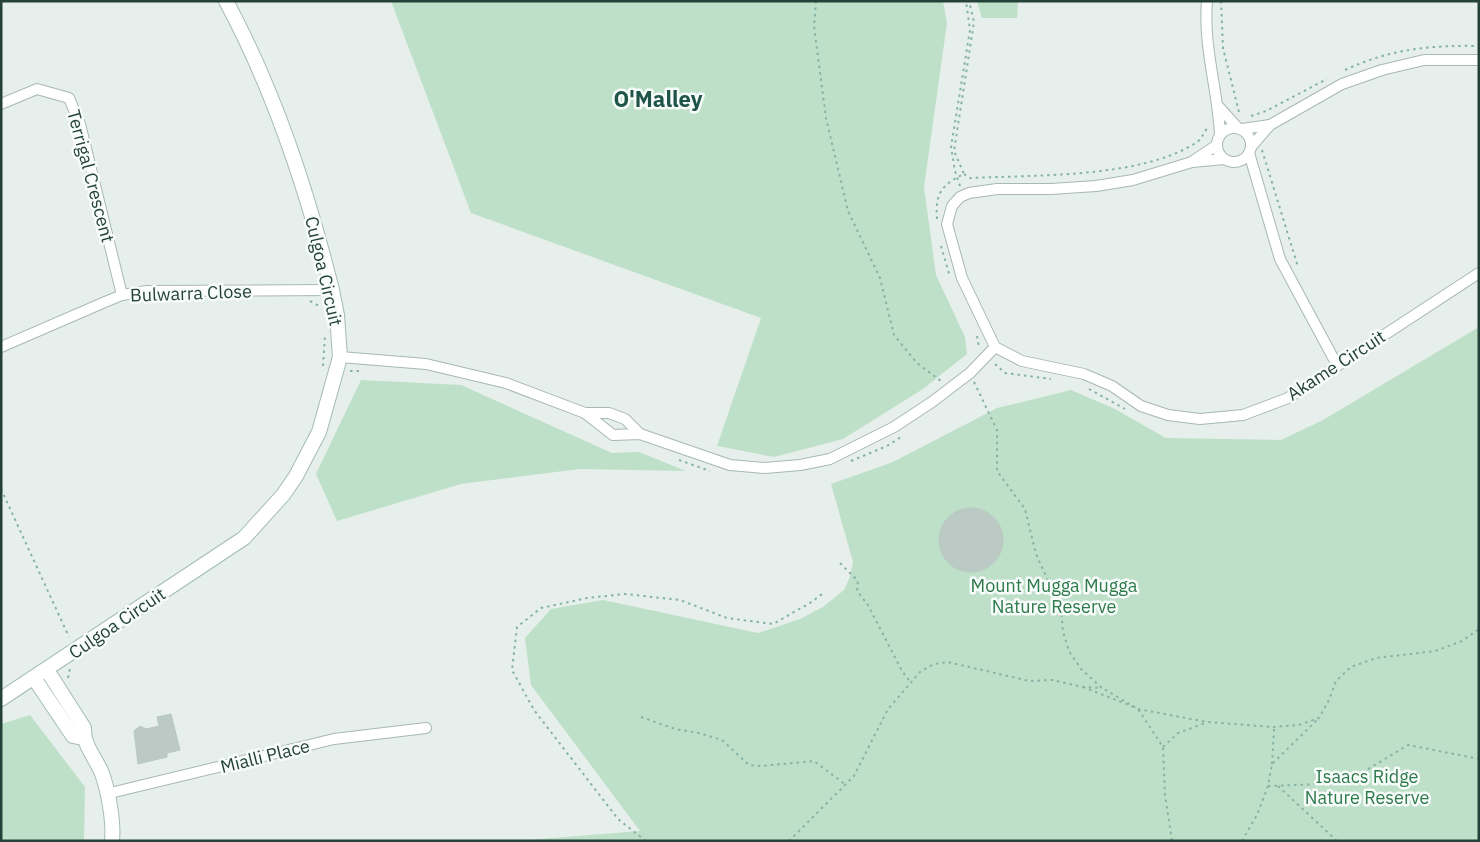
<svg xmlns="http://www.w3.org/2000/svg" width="1480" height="842" font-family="'IBM Plex Sans',sans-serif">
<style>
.green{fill:#bfe0c8}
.building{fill:#bbcac4;stroke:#b8c9c2}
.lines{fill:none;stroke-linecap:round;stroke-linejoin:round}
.street-casing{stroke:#a8b8b2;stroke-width:12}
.secondary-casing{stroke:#a4bbb3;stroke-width:16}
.path{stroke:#86b3a5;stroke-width:2;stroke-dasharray:2.5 4;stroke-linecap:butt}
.street{stroke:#fff;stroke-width:10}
.secondary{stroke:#fff;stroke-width:14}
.labels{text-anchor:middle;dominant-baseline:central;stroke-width:5;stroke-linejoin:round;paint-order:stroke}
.street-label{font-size:18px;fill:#24423a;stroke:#f7fbf9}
.park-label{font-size:18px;fill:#2d7a4b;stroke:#f7fbf9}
.district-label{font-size:22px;font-weight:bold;fill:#1f5548;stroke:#f7fbf9}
</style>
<rect width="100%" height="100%" fill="#e6efeb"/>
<g class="green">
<polygon points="391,1 943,1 947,23 924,187 936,275 965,337 967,354 923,389 843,439 774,457 717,446 761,318 471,213"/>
<polygon points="977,1 1018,1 1017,18 982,18"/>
<polygon points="1479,327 1479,841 516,841 640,831 531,685 525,638 551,609 603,600 758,633 800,619 823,607 844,590 850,577 853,562 831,484 893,462 997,408 1071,390 1115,409 1166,438 1281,440 1323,420"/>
<polygon points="361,380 461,385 612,453 639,452 686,471 580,469 461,484 337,521 316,474"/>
<polygon points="30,715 85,787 84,841 1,841 1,724"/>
</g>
<g class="building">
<circle cx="971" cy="540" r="32"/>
<polygon points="171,714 180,750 167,753 167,757 138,764 134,731 140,726 146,729 159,726 157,717"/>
</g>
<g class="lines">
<g class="street-casing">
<g id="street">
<path d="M1207,1C1203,47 1218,90 1220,135"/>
<polyline points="1,104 37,89 69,98 80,124 122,295"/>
<polyline points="1219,107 1238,128"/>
<circle cx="1234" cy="145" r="17"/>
<polyline points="1242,129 1270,125"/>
<polyline points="1251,147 1270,125 1342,84 1382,70 1424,60 1479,60"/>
<polyline points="1249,153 1280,259 1337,365"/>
<polyline points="1224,159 1192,162 1133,180 1096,186 1051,189 997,189 969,193 960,197 952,206 947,224 962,278 995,347 1022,361 1084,374 1112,386 1141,406 1168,415 1200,419 1243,415 1288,398 1479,273"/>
<polyline points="1193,161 1217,145"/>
<polyline points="1,347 105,302 122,295 147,291 332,290"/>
<polyline points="340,357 426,364 506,383 585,413 609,413 625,419 640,434"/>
<polyline points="585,413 613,435 640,434 730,465 765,468 800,465 830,459 894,427 932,402 970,373 995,347"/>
<polyline points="106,794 334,739 426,728"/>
</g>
</g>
<g class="secondary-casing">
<g id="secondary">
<path d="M47,670L84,728C83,744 94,756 101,771C108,788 114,822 112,841"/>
<polyline points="34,678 73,736 83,738"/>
<path d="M1,699L244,538L283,495L296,476L319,432L340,357L337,315L332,290C307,190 275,92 226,1"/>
</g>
</g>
<g class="path">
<polyline points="816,1 814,26 826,118 848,211 880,278 894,335 917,363 941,381"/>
<polyline points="1221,1 1223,48 1239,112"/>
<path d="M1345,70C1390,49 1430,45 1479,46"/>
<polyline points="1251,116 1266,111 1327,79"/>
<polyline points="1262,150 1298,267"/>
<path d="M964,174L970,178C1034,175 1139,178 1194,144C1202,140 1203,133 1208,127"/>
<polyline points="960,186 955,171 951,147 970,30 966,1"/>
<path d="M937,219C935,194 941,185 964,174L954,151L974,22L969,1"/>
<polyline points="941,246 950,277"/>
<polyline points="310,301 321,307"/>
<polyline points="977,336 979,348"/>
<polyline points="995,364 1005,373 1051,379"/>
<polyline points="323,366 325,336"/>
<polyline points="350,371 363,371"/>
<polyline points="974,382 997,430 997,471 1025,509 1036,554 1061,609 1063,632 1069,651 1081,669 1102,688 1138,709 1163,747 1165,795 1172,841"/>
<polyline points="1089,389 1125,409"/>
<polyline points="679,460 710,471"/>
<polyline points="851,461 887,446 901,437"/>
<polyline points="1,489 69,637"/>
<polyline points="840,563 858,581 857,591 868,605 902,671 911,683"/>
<polyline points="68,678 70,668"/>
<polyline points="1083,687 1134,707"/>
<polyline points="1138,709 1207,722 1274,727 1299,725 1319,718 1329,700 1336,681 1351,667 1376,658 1435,651 1462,641 1479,629"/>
<polyline points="641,717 675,729 699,733 722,740 749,765 761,766 814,761 846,785"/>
<polyline points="1163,747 1178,733 1205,723"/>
<polyline points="1272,764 1274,729"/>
<polyline points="1268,786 1345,783 1408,745 1479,759"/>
<polyline points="1278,786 1337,841"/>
<polyline points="646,841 618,819 534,710 512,670 517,627 541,608 587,598 625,594 680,600 727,618 773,624 810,603 822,594"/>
<polyline points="789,841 854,776 888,709 921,671 934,664 948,662 1029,681 1052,680 1083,687 1102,688"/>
<polyline points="1242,841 1257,815 1268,786 1272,764 1318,719"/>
</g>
<use href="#street" class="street"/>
<use href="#secondary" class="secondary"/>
</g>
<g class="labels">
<g class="street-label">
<text transform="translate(91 176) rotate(75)">Terrigal Crescent</text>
<text transform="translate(324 271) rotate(77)">Culgoa Circuit</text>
<text transform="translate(191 293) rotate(-2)">Bulwarra Close</text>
<text transform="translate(1336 365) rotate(-33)">Akame Circuit</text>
<text transform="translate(117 623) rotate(-34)">Culgoa Circuit</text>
<text transform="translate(265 756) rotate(-14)">Mialli Place</text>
</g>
<g class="park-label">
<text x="1054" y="585">Mount Mugga Mugga<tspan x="1054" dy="21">Nature Reserve</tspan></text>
<text x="1367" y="776">Isaacs Ridge<tspan x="1367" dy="21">Nature Reserve</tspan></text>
</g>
<g class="district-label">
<text x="658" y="98">O'Malley</text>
</g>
</g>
<rect width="1480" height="842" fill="none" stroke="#24423a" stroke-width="5"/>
</svg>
